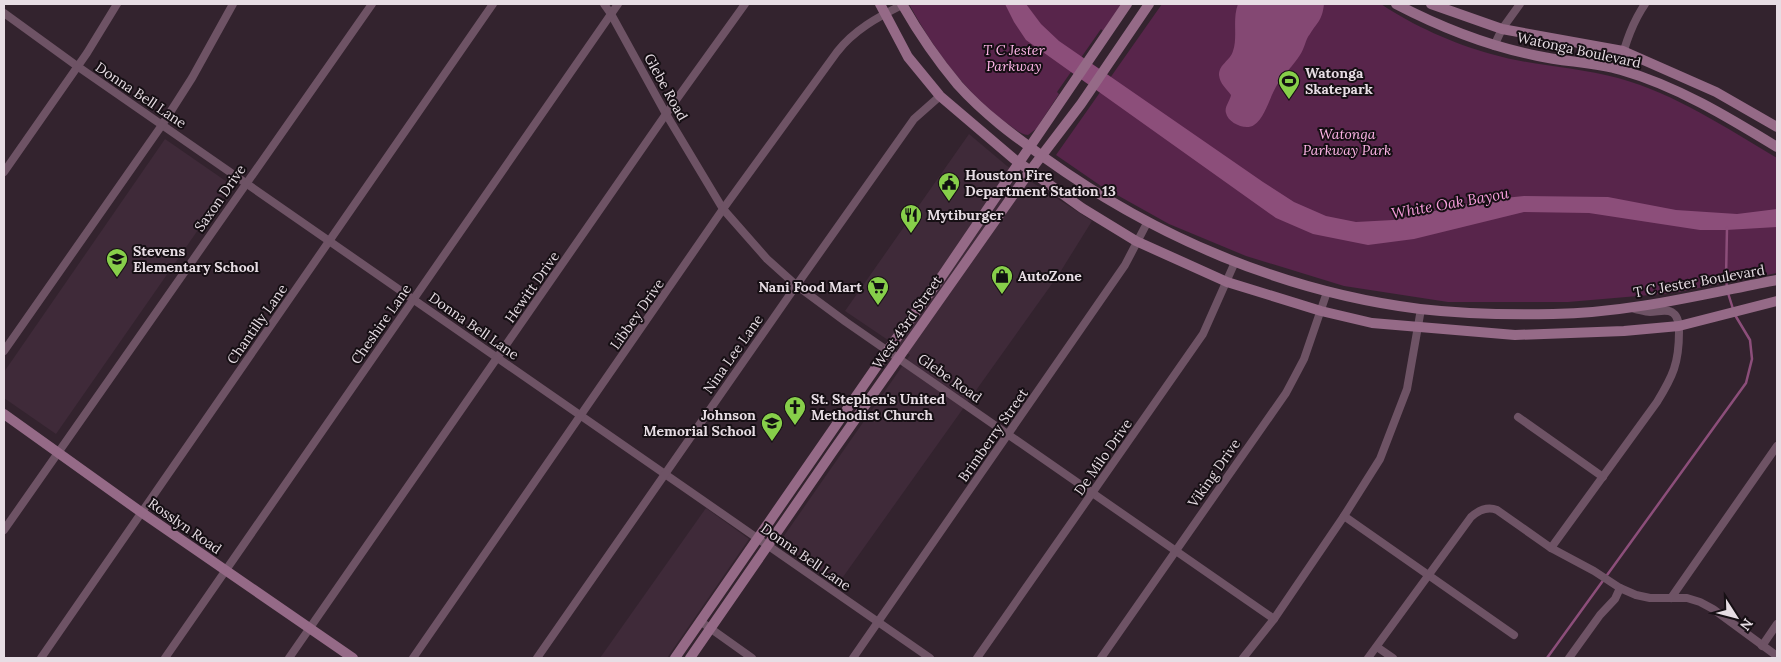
<svg xmlns="http://www.w3.org/2000/svg" width="1781" height="662" font-family="Lora,serif">
<style>
.built{fill:#3f2a39}
.green{fill:#58254b}
.forest{fill:#844873}
.water{fill:#8c4e7a}
.lines{fill:none;stroke-linecap:round;stroke-linejoin:round}
.stream{stroke:#8c4e7a;stroke-width:2.5}
.street{stroke:#6e5365;stroke-width:8}
.secondary{stroke:#956a87;stroke-width:10}
.labels{text-anchor:middle;dominant-baseline:central;stroke-width:4;stroke-linejoin:round;paint-order:stroke}
.park-label{font-size:14px;font-style:italic;fill:#ffb6e8;stroke:#160f14}
.street-label{font-size:14px;fill:#e7dde4;stroke:#160f14}
.poi-label{font-size:14px;font-weight:bold;fill:#e7dde4;stroke:#160f14;text-anchor:start}
.water-label{font-size:15px;font-style:italic;fill:#f69ddb;stroke:#160f14}
</style>
<rect width="100%" height="100%" fill="#33232e"/>
<g class="built">
<polygon points="969,134 1007,166 1092,221 1059,274 838,584 779,543 910,355 845,311"/>
<polygon points="165,139 230,184 56,434 4,398 4,372"/>
<polygon points="706,508 749,539 667,658 600,658"/>
</g>
<g class="green">
<path d="M909,4H1122L1103,31L1101,29L1057,92L1059,94L1036,129L1028,135C1019,134 1013,127 1005,122C964,91 933,48 909,4Z"/>
<path d="M1162,4H1381C1412,25 1454,44 1491,54C1532,66 1577,67 1618,78C1676,94 1726,128 1777,158V273L1673,293L1568,302H1448L1344,286L1246,256L1169,224L1101,186L1056,155Z"/>
</g>
<path class="forest" d="M1238,4H1324C1322,21 1318,21 1310,34C1305,40 1305,48 1300,55C1293,66 1284,74 1277,85C1270,96 1265,118 1254,125C1246,131 1228,123 1226,113C1224,107 1230,101 1231,95C1226,88 1220,84 1219,75C1219,64 1230,61 1233,51C1238,36 1232,20 1238,4Z"/>
<polygon class="water" points="1005,4 1026,4 1041,24 1059,41 1263,182 1294,202 1326,216 1356,222 1393,220 1485,200 1524,196 1608,197 1676,210 1737,214 1777,209 1777,227 1726,230 1700,230 1589,213 1524,212 1414,239 1368,245 1313,234 1276,218 1026,40 1014,22"/>
<g class="lines">
<g class="stream">
<polyline points="1727,228 1726,278 1727,288"/>
<polyline points="1728,293 1733,309"/>
<polyline points="1547,658 1746,383 1752,359 1750,340 1735,315"/>
</g>
<g class="street">
<polyline points="604,4 611,14 666,114 723,209 767,259 796,285 846,322 1274,619"/>
<polyline points="4,13 77,66 930,658"/>
<polyline points="1494,46 1502,29 1520,4"/>
<path d="M1619,69C1624,47 1632,23 1645,4"/>
<polyline points="4,172 87,53 117,4"/>
<polyline points="4,351 162,125 192,78 233,4"/>
<polyline points="1518,417 1603,477"/>
<polyline points="1344,516 1514,635"/>
<polyline points="4,530 372,4"/>
<path d="M1551,548L1657,402C1673,376 1679,363 1679,332C1679,326 1679,317 1673,313C1667,308 1658,312 1650,312C1645,312 1640,310 1635,309"/>
<polyline points="1671,598 1777,446"/>
<polyline points="700,621 752,658"/>
<polyline points="1762,646 1777,624"/>
<polyline points="1377,647 1393,658"/>
<polyline points="41,658 493,4"/>
<polyline points="165,658 618,4"/>
<polyline points="289,658 666,114 745,4"/>
<path d="M413,658L723,209L837,52C854,30 878,17 902,5"/>
<polyline points="537,658 791,293 914,119 940,96"/>
<polyline points="853,658 1125,265 1147,223"/>
<polyline points="977,658 1203,334 1235,262"/>
<polyline points="1101,658 1286,393 1304,359 1327,292"/>
<polyline points="1243,658 1274,619 1344,516 1380,459 1407,389 1421,309"/>
<path d="M1368,658L1471,517C1479,510 1487,506 1497,510L1551,548L1594,571L1620,588L1636,595L1650,598H1687L1700,602L1713,609L1777,656"/>
<polyline points="1569,658 1600,615 1615,599 1620,588"/>
</g>
<g class="secondary">
<polyline points="880,4 908,57 940,96 1014,159 1082,208 1136,241 1227,282 1321,311 1372,323 1515,335 1624,331 1679,326 1777,301"/>
<path d="M902,4C918,32 937,60 958,85C983,113 1014,136 1045,158C1155,237 1284,292 1420,309C1464,314 1509,315 1553,314C1629,313 1704,294 1777,280"/>
<path d="M1396,4C1442,28 1488,46 1538,56C1565,62 1594,62 1621,70C1677,86 1728,117 1777,147"/>
<polyline points="1431,4 1502,29 1623,51 1716,92 1777,127"/>
<polyline points="4,414 141,512 353,658"/>
<polyline points="675,658 888,350 942,276 1127,4"/>
<polyline points="690,658 833,451 1030,171 1081,104 1149,4"/>
</g>
</g>
<defs>
<g id="stadium-pin" transform="scale(1.125)"><path d="M0 17L-7.5 6A9.5 9.5 0 1 1 7.5 6Z" fill="#87cf4a" stroke="#160f14"/><path d="M0-5a6.5 5 0 1 0 0 10a6.5 5 0 1 0 0-10ZM-3.5-1.8h7v3.6h-7Z" fill="#111"/></g>
<g id="civic-pin" transform="scale(1.125)"><path d="M0 17L-7.5 6A9.5 9.5 0 1 1 7.5 6Z" fill="#87cf4a" stroke="#160f14"/><path d="M-.6-6.5H3V-4.5H.6V-3L4-1V1h2V6H-6V1h2V-1L-.6-3ZM-1.2 2.5V6h2.4V2.5Z" fill="#111"/></g>
<g id="restaurant-pin" transform="scale(1.125)"><path d="M0 17L-7.5 6A9.5 9.5 0 1 1 7.5 6Z" fill="#87cf4a" stroke="#160f14"/><path d="M-5-6h1v4h1v-4h1v4h1v-4h1v5L-1.5 .5V6h-2V.5L-5-1ZM5-6V6H3V1.5H1.5Q1.5-4 5-6Z" fill="#111"/></g>
<g id="school-pin" transform="scale(1.125)"><path d="M0 17L-7.5 6A9.5 9.5 0 1 1 7.5 6Z" fill="#87cf4a" stroke="#160f14"/><path d="M0-5L7-2L0 1L-7-2ZM-4 1L0 2.5L4 1V4Q0 6-4 4Z" fill="#111"/></g>
<g id="shop-pin" transform="scale(1.125)"><path d="M0 17L-7.5 6A9.5 9.5 0 1 1 7.5 6Z" fill="#87cf4a" stroke="#160f14"/><path d="M-5-2.5h2.3a2.7 3.5 0 0 1 5.4 0H5L5.5 6h-11ZM-1.5-2.5h3a1.5 2.3 0 0 0-3 0Z" fill="#111"/></g>
<g id="supermarket-pin" transform="scale(1.125)"><path d="M0 17L-7.5 6A9.5 9.5 0 1 1 7.5 6Z" fill="#87cf4a" stroke="#160f14"/><path d="M-6-5.5h2.5l.6 2H6L4.5 2H-2.5L-4.4-4H-6ZM-1.5 3.2a1.3 1.3 0 1 0 .1 0ZM3 3.2a1.3 1.3 0 1 0 .1 0Z" fill="#111"/></g>
<g id="church-pin" transform="scale(1.125)"><path d="M0 17L-7.5 6A9.5 9.5 0 1 1 7.5 6Z" fill="#87cf4a" stroke="#160f14"/><path d="M-1.2-6h2.4v3.5h3.3v2.4h-3.3V6h-2.4V-.1h-3.3v-2.4h3.3Z" fill="#111"/></g>
</defs>
<g fill-rule="evenodd">
<use href="#stadium-pin" x="1289" y="81"/>
<use href="#civic-pin" x="949" y="183"/>
<use href="#restaurant-pin" x="911" y="215"/>
<use href="#school-pin" x="117" y="259"/>
<use href="#shop-pin" x="1002" y="276"/>
<use href="#supermarket-pin" x="878" y="287"/>
<use href="#church-pin" x="795" y="407"/>
<use href="#school-pin" x="772" y="423"/>
</g>
<g class="labels">
<g class="park-label">
<text x="1014" y="50">T C Jester<tspan x="1014" dy="16">Parkway</tspan></text>
<text x="1347" y="134">Watonga<tspan x="1347" dy="16">Parkway Park</tspan></text>
</g>
<g class="street-label">
<text transform="translate(1579 50) rotate(12)">Watonga Boulevard</text>
<text transform="translate(666 87) rotate(61)">Glebe Road</text>
<text transform="translate(141 95) rotate(34)">Donna Bell Lane</text>
<text transform="translate(220 198) rotate(-55)">Saxon Drive</text>
<text transform="translate(1699 281) rotate(-10)">T C Jester Boulevard</text>
<text transform="translate(532 287) rotate(-55)">Hewitt Drive</text>
<text transform="translate(637 314) rotate(-55)">Libbey Drive</text>
<text transform="translate(907 322) rotate(-55)">West 43rd Street</text>
<text transform="translate(257 324) rotate(-55)">Chantilly Lane</text>
<text transform="translate(381 324) rotate(-55)">Cheshire Lane</text>
<text transform="translate(474 326) rotate(35)">Donna Bell Lane</text>
<text transform="translate(733 354) rotate(-55)">Nina Lee Lane</text>
<text transform="translate(950 378) rotate(35)">Glebe Road</text>
<text transform="translate(993 435) rotate(-55)">Brimberry Street</text>
<text transform="translate(1103 457) rotate(-55)">De Milo Drive</text>
<text transform="translate(1214 473) rotate(-55)">Viking Drive</text>
<text transform="translate(185 526) rotate(35)">Rosslyn Road</text>
<text transform="translate(806 557) rotate(35)">Donna Bell Lane</text>
</g>
<g class="poi-label">
<text x="1305" y="73">Watonga<tspan x="1305" dy="16">Skatepark</tspan></text>
<text x="965" y="175">Houston Fire<tspan x="965" dy="16">Department Station 13</tspan></text>
<text x="927" y="215">Mytiburger</text>
<text x="133" y="251">Stevens<tspan x="133" dy="16">Elementary School</tspan></text>
<text x="1018" y="276">AutoZone</text>
<text x="862" y="287" text-anchor="end">Nani Food Mart</text>
<text x="811" y="399">St. Stephen's United<tspan x="811" dy="16">Methodist Church</tspan></text>
<text x="756" y="415" text-anchor="end">Johnson<tspan x="756" dy="16">Memorial School</tspan></text>
</g>
<g class="water-label">
<text transform="translate(1450 203) rotate(-10)">White Oak Bayou</text>
</g>
</g>
<rect width="1781" height="662" fill="none" stroke="#e7dde4" stroke-width="10"/>
<g transform="translate(1736 617) rotate(126)" stroke="#160f14" stroke-width="4" paint-order="stroke">
<path d="M0-4L9 19L0 12L-9 19Z" fill="#e7dde4"/>
<text y="-8" font-size="14" font-weight="bold" text-anchor="middle" fill="#e7dde4">N</text>
</g>
</svg>
